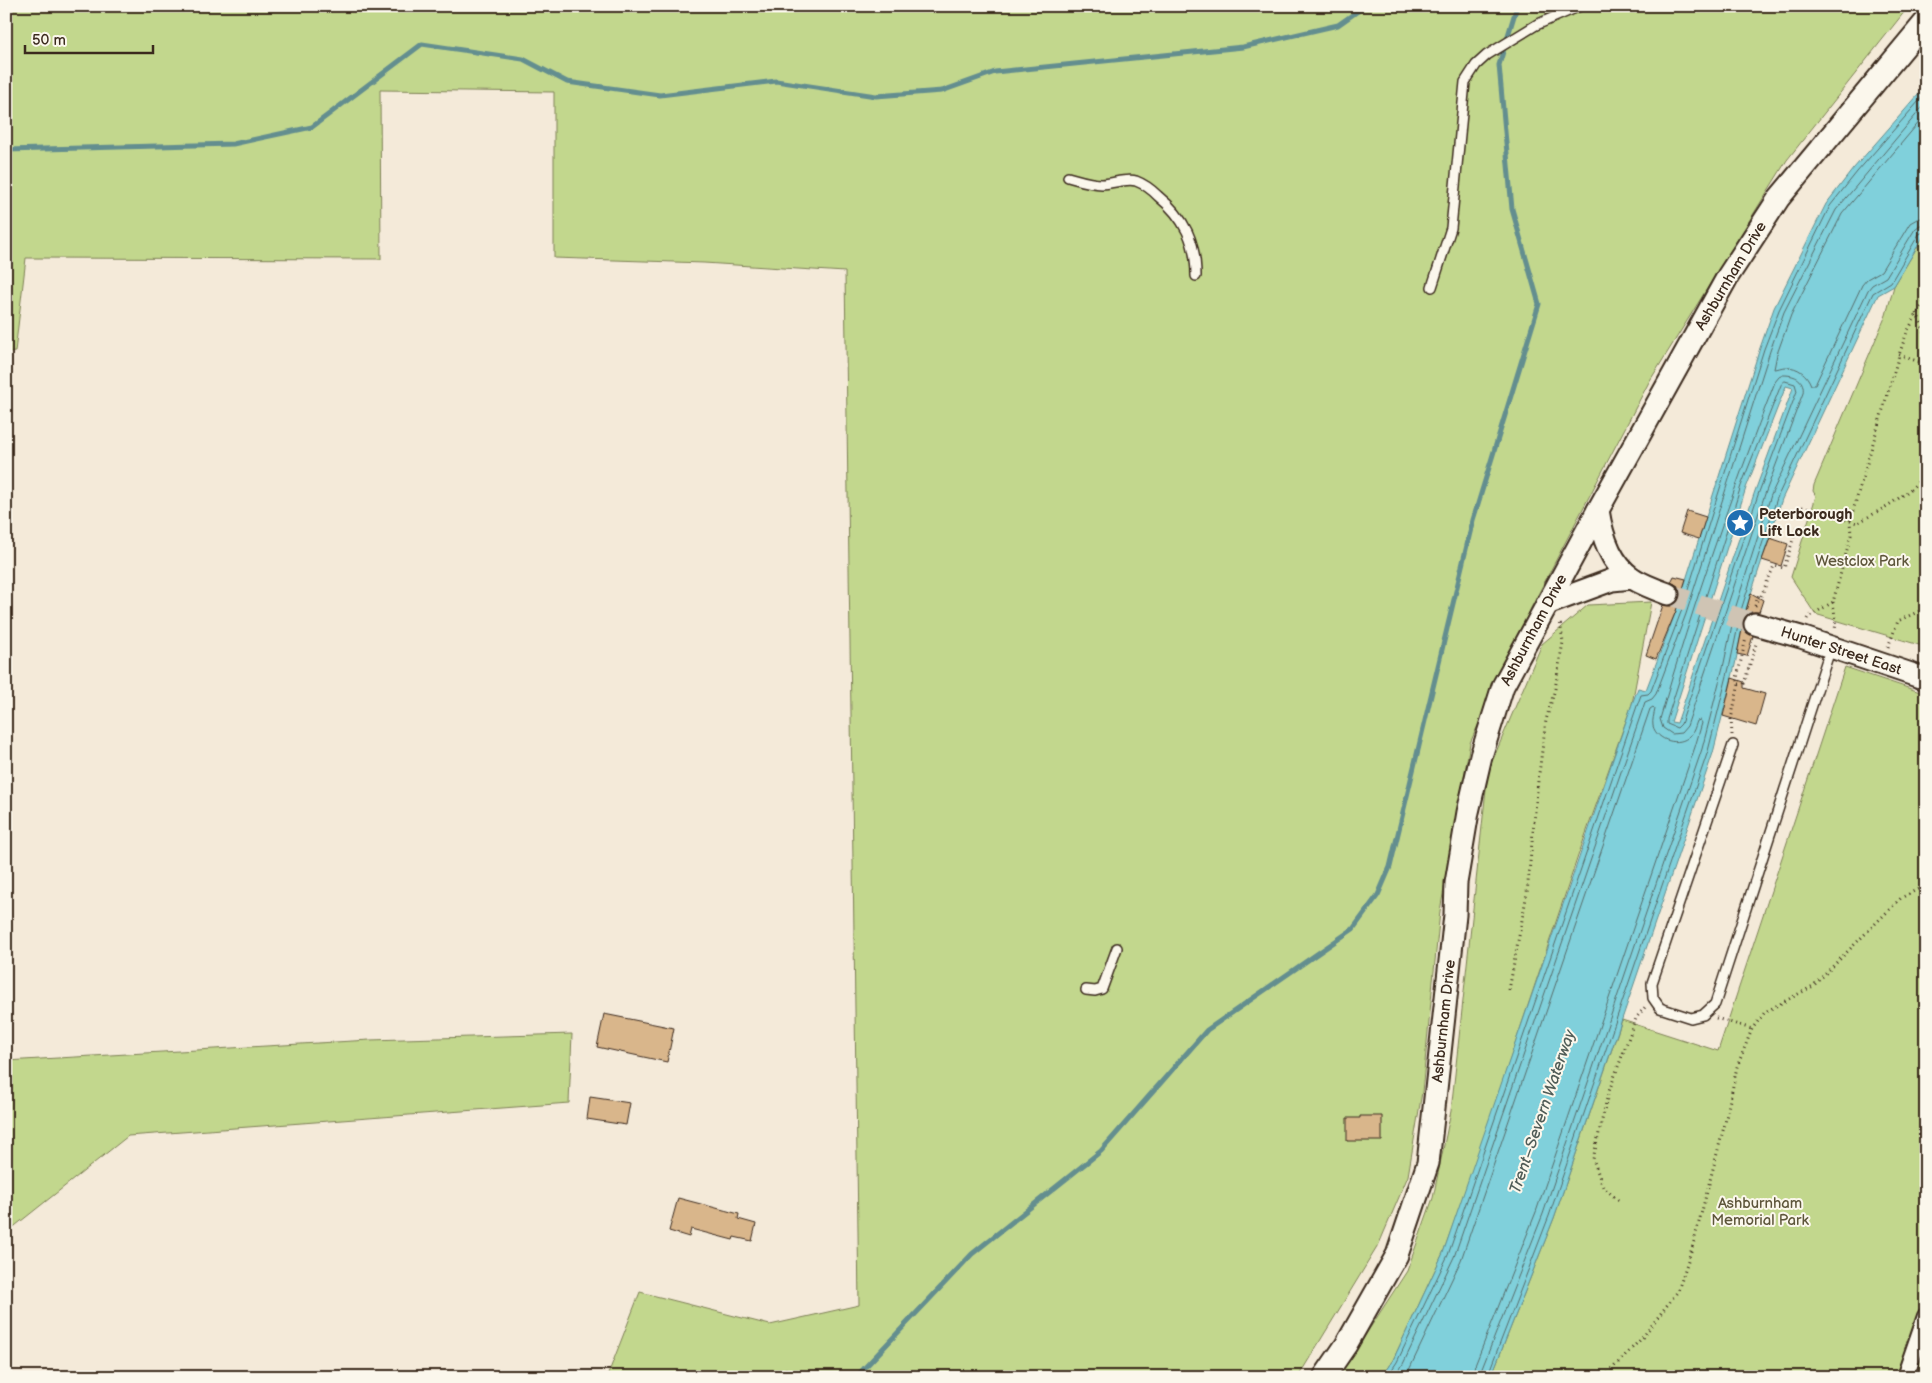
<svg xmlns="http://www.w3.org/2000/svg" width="1932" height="1383" font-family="'Balsamiq Sans',sans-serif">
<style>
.green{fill:#c2d78d;stroke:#7e8056}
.water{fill:#80d0db;stroke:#648e8f;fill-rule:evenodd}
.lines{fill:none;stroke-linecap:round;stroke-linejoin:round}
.shore{stroke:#576c6a;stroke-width:1}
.stream{stroke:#648e8f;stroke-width:5}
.building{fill:#d9b68b;stroke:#3b2a1e}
.tertiary-tunnel{stroke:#cfc4b4;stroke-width:21;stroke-dasharray:21 11;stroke-linecap:butt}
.service-casing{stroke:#3b2a1e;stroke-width:12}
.minor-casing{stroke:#3b2a1e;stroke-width:20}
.tertiary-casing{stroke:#3b2a1e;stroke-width:25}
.path{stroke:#3b2a1e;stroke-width:3;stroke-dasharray:1 4;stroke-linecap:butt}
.service{stroke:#fbf7ec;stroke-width:9}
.minor{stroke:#fbf7ec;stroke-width:16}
.tertiary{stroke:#fbf7ec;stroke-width:21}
.labels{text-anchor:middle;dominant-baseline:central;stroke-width:4;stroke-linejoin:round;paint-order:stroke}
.street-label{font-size:15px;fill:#3b2a1e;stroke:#fbf7ec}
.poi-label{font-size:15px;font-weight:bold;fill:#3b2a1e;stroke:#fbf7ec;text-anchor:start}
.park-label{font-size:15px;fill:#5d553a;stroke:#fbf7ec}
.water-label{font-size:16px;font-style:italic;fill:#505c57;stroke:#fbf7ec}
</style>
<rect width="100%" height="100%" fill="#f4ead9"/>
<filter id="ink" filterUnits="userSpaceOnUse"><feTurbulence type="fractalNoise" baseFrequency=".02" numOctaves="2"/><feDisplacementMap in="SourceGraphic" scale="10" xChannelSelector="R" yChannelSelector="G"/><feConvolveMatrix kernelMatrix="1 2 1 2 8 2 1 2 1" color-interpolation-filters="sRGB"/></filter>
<g filter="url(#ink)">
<g class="green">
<polygon points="6,6 361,6 362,9 371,6 1909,6 1787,160 1649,382 1531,608 1470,743 1440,911 1422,1092 1408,1176 1379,1244 1298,1377 797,1377 786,1368 772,1377 607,1377 640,1292 770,1325 859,1305 845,272 704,263 554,258 554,92 380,90 381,259 26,258 15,352 6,353"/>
<polygon points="1926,232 1926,647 1815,614 1791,577 1816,496 1813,491 1814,485 1886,315 1894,286"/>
<polygon points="1651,602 1632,704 1578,856 1482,1143 1443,1253 1393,1360 1381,1377 1338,1377 1407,1271 1433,1198 1451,1111 1488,771 1542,644 1588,605"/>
<polygon points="1845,667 1926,694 1926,1377 1491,1377 1554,1218 1622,1020 1718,1051"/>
<polygon points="572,1034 569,1103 128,1136 6,1233 6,1061 370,1040"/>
</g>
<path class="water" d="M1926,86V232L1894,286L1878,295L1782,499L1746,609L1735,665L1713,753L1554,1218L1491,1377H1381L1393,1360L1443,1253L1632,704L1638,688L1646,690L1676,611L1760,348L1774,308L1826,204L1853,169ZM1786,386L1793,388L1755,491L1677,723L1671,722L1746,488Z"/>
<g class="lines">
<g class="shore">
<path d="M1926,114L1842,214L1791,315L1777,354L1774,369C1778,369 1781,367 1786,367C1798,367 1807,374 1811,385H1815L1862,285L1867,279L1881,271L1910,223L1917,219L1926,217"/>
<path d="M1784,375C1796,375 1805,380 1803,393L1765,494L1687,726L1681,733L1672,734L1663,728L1660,719C1693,605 1732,492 1775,382L1779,377Z"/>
<polygon points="1785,381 1795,384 1797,391 1759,492 1681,724 1677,728 1667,724 1667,719 1741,486 1781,385"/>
<polyline points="1387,1377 1397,1362 1448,1255 1637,706 1641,695 1648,694 1651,691 1681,612 1764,349 1779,310 1830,206 1857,172 1926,93"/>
<polyline points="1395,1377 1403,1364 1454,1257 1643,708 1645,702 1652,699 1656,694 1686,614 1770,351 1784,312 1836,210 1926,103"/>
<path d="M1404,1377L1410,1368L1461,1260L1650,709L1653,707L1655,709C1654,715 1652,720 1653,726C1657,741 1679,747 1690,736C1694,732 1695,726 1697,721L1700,720L1702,723L1695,747L1536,1212L1474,1368L1473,1377"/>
<polyline points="1481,1377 1481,1371 1543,1214 1702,749 1724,663 1736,606 1771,495 1868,290 1872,285 1886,277 1915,229 1920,225 1926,225"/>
<polyline points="1487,1377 1549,1216 1708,751 1730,664 1742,607 1777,498 1873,293 1891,282 1919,234 1926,231"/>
</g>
<g class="stream">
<polyline points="6,150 233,144 312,127 422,44 523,59 567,82 660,95 776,81 876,96 942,91 995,72 1243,47 1338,25 1365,6"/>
<polyline points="856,1377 972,1254 1101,1151 1207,1030 1353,929 1378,895 1390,867 1473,520 1539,304 1512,209 1499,65 1517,6"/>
</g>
</g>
<g class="building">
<polygon points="1687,511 1706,517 1699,539 1680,533"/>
<polygon points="1770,538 1788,544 1781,566 1762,560"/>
<polygon points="1674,576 1686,579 1680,598 1680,592 1678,586 1671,582"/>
<polygon points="1751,593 1763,600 1759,612 1751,612 1744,618"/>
<polygon points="1680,598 1676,611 1656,659 1646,655 1663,605 1671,606 1676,603"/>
<polygon points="1743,625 1746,632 1753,636 1747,656 1737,654"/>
<polygon points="1732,678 1744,682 1744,688 1765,694 1756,726 1723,716"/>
<polygon points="604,1014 674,1028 667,1062 597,1047"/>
<polygon points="590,1097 630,1103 626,1125 587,1119"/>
<polygon points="1360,1116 1382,1116 1382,1141 1347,1141 1347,1118 1360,1118"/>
<polygon points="678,1198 739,1214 738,1219 756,1224 752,1241 734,1237 733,1240 691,1229 689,1237 669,1231"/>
</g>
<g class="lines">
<polyline class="tertiary-tunnel" points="1668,594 1755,624"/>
<g class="service-casing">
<g id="service">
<path d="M1068,177C1079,180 1090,184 1102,184C1112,184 1126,178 1136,181C1144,184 1152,190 1158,196C1185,218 1196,242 1196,276"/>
<polyline points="1432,287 1451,228 1465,82 1476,65 1487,55 1536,25 1580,6"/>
<polyline points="1733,745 1652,983 1653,998 1660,1008 1691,1018 1703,1015 1715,1004 1831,647"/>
<polyline points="1086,990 1095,991 1102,989 1117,948"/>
</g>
</g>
<g class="minor-casing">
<polyline id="minor" points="1905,1377 1926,1316"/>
</g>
<g class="tertiary-casing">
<g id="tertiary">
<path d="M1598,510C1602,536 1610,563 1632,578C1643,585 1657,590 1668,594"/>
<polyline points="1547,604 1612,580 1632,578"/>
<polyline points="1755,624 1801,637 1926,679"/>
<polyline points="1324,1377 1346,1345 1397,1255 1428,1163 1455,915 1456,883 1468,812 1481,756 1503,686 1598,510 1728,276 1779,198 1926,21"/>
</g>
</g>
<g class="path">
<polyline points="1917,313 1926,336"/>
<polyline points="1899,355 1926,364"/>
<path d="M1802,507L1857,523C1881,510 1909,495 1926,473"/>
<polyline points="1761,596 1774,566 1784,568 1798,524"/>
<polyline points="1833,602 1836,624 1835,629"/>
<polyline points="1755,606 1759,594"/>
<polyline points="1807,619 1808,617 1833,602 1851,535 1850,521 1899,355 1907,332 1926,298"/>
<polyline points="1888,647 1898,621 1926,608"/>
<polyline points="1739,684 1744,684 1756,644"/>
<polyline points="1732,735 1731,719 1739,684 1737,678 1746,638"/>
<polyline points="1509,990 1527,893 1538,781 1546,720 1555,689 1563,642 1560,621"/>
<polyline points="1716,1018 1752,1029"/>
<polyline points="1618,1200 1603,1187 1593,1159 1608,1094 1636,1018 1646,1006"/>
<polyline points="1604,1377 1642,1338 1678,1291 1693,1245 1725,1123 1737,1067 1752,1029 1765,1012 1813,986 1901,898 1926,885"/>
</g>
<use href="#service" class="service"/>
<use href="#minor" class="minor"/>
<use href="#tertiary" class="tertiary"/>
</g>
</g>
<defs>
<g id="sight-disc" transform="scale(1.4375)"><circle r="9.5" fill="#1f6fb2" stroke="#fbf7ec"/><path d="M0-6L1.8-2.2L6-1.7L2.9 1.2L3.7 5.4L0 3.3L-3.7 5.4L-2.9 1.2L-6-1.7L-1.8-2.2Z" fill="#fff"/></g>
</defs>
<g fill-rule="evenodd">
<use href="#sight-disc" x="1740" y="523"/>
</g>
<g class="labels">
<g class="street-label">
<text transform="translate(1731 276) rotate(-59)">Ashburnham Drive</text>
<text transform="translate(1534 630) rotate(-62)">Ashburnham Drive</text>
<text transform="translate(1841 651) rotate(18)">Hunter Street East</text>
<text transform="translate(1444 1021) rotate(-84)">Ashburnham Drive</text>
</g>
<g class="poi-label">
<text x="1759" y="514">Peterborough<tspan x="1759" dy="17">Lift Lock</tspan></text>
</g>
<g class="park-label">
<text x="1862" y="561">Westclox Park</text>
<text x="1760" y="1203">Ashburnham<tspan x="1760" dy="17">Memorial Park</tspan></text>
</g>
<g class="water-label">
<text transform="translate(1543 1112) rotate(-71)">Trent–Severn Waterway</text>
</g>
</g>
<rect width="1932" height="1383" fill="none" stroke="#fbf7ec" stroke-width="25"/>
<rect x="12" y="12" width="1907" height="1358" fill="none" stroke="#3b2a1e" stroke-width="2" filter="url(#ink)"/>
<path d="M25 45v8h128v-8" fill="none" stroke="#3b2a1e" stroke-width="2.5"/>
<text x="32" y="45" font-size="15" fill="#3b2a1e" stroke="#fbf7ec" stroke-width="4" paint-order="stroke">50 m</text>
</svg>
